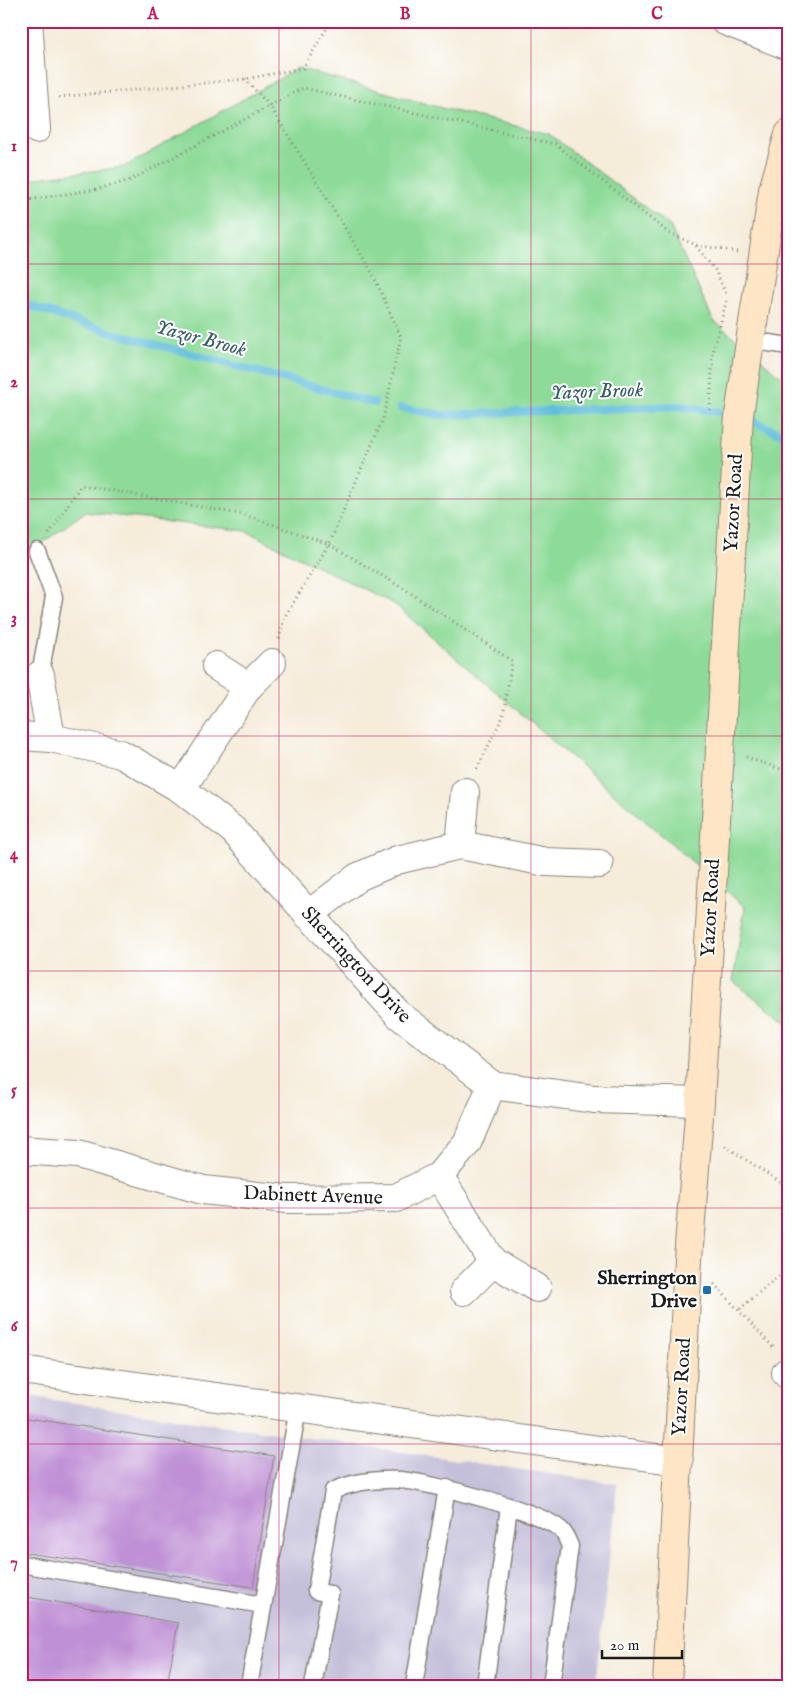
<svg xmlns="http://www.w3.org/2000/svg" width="810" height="1707" font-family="'IM FELL English',serif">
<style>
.industrial{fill:#c5c0da}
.green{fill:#8edb99;stroke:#557c5a}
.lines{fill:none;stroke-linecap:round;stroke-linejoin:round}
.stream{stroke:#60bdde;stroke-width:8}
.building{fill:#bf90d5}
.lane-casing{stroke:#88847b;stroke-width:19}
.street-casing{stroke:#88847b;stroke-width:30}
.secondary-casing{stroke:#88847b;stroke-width:30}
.path{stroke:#88847b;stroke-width:3;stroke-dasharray:1 4;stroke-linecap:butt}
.lane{stroke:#fff;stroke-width:16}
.street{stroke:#fff;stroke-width:28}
.secondary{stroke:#fee5c5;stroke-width:28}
.grid{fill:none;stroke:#c2185b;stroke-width:1;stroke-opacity:0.55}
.poi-dot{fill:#1f6fb2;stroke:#fff;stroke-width:2}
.labels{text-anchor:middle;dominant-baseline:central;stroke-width:4;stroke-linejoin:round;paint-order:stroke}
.street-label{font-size:20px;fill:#1c1c1c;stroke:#fff}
.poi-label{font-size:20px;font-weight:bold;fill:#1c1c1c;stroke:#fff;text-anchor:end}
.water-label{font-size:21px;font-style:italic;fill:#375c6a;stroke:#fff}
.neatline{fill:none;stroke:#c2185b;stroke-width:2}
.grid-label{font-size:16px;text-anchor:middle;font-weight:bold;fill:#c2185b}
</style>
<rect width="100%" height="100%" fill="#fff"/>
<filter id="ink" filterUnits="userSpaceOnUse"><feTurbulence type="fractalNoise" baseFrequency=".02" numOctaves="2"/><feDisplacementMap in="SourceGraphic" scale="10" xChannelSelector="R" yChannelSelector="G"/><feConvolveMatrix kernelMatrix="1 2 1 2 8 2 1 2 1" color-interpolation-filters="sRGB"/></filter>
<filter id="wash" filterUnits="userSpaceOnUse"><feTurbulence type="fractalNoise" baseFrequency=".0096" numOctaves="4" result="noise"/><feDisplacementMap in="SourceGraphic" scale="20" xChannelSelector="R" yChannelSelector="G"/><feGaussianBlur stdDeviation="1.12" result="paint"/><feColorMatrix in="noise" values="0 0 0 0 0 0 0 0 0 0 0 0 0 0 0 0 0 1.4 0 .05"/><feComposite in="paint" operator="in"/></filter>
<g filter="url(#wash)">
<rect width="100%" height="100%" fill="#f5ecda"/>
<polygon class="industrial" points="21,1395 617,1484 596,1686 21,1686"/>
<polygon class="green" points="298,68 445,109 549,134 670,226 713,320 789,383 789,1024 733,981 745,907 394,604 246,531 85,512 21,558 21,180 124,167"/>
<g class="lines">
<g class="stream">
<polyline points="21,303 110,332 374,403"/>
<polyline points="401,408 442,415 679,406 739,415 789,437"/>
</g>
</g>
<g id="blocks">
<g class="building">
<polygon points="21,1417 274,1456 253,1587 21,1552"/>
<polygon points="21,1596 178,1623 167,1686 21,1686"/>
</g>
</g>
</g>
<g filter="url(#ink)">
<use href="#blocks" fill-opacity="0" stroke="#88847b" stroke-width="1"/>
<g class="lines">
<g class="lane-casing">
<g id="lane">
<polyline points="749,340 789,346"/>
<polyline points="37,551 54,597 40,675"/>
<polyline points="21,1564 263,1605"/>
<polyline points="249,1686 298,1408"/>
<path d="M313,1686L330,1594L316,1591L333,1491C354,1481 377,1479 400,1480C428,1482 548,1512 563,1532C566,1536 568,1542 570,1546L551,1686"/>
<polyline points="414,1686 447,1488"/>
<polyline points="485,1686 509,1507"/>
</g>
</g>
<g class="street-casing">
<g id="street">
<polyline points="28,21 36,129"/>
<polyline points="725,21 789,46"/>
<polyline points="216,666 248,687"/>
<polyline points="40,675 51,738"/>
<polyline points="21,736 51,738 121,754 181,789 233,830 399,1015 492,1085 594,1099 700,1102"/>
<polyline points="181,789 248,687 272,663"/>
<polyline points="460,845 465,792"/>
<polyline points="308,915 358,877 397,860 460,845 546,862 599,864"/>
<polyline points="21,1150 78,1154 203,1190 287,1199 396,1198 439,1176 467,1143 492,1085"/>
<polyline points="439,1176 493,1262 537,1288"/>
<polyline points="464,1291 493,1262"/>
<polyline points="21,1370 679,1461"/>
<polyline points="786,1373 789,1376"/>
</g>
</g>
<g class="secondary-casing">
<polyline id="secondary" points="667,1686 688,1259 700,1102 739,415 773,190 789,134"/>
</g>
<g class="path">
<polyline points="245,79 270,106 373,274 401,337 383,419 329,544 284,618 279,639"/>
<polyline points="59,97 245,79 303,68 331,21"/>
<polyline points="21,201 98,189 131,180 303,88 555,144 669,233 696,245 738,252"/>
<polyline points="696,246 715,270 727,296"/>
<polyline points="710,410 713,352 727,298"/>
<polyline points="49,534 81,485 245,515 329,544 406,590 512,661 503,716 477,769"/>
<polyline points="746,757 789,772"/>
<polyline points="725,1146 789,1188"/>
<polyline points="714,1284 774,1348"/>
<polyline points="740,1309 789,1267"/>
</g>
<use href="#lane" class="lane"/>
<use href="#street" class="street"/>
<use href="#secondary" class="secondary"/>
</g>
</g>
<path class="grid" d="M279,21V1686M531,21V1686M21,264H789M21,499H789M21,736H789M21,971H789M21,1208H789M21,1444H789"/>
<rect class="poi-dot" x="702" y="1285" width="10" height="10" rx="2.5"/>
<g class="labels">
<g class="street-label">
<text transform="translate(734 503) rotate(-87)">Yazor Road</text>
<text transform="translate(711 908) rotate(-87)">Yazor Road</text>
<text transform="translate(356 965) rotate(47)">Sherrington Drive</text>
<text transform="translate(313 1196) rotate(2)">Dabinett Avenue</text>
<text transform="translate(682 1387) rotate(-87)">Yazor Road</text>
</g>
<g class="poi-label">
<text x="697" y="1278">Sherrington<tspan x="697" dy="23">Drive</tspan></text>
</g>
<g class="water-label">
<text transform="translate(201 339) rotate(15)">Yazor Brook</text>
<text transform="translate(597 392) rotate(-2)">Yazor Brook</text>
</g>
</g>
<rect width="810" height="1707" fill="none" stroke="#fff" stroke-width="55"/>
<path d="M602 1650v8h80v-8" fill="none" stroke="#1c1c1c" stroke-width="2.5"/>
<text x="610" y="1650" font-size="15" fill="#1c1c1c" stroke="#ffffff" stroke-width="4" paint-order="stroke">20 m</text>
<rect x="28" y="28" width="754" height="1652" class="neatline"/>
<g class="grid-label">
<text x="153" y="19">A</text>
<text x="405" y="19">B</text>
<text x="657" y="19">C</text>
<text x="14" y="151">1</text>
<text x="14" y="387">2</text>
<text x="14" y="623">3</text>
<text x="14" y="859">4</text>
<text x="14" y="1095">5</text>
<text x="14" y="1331">6</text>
<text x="14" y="1567">7</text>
</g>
</svg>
